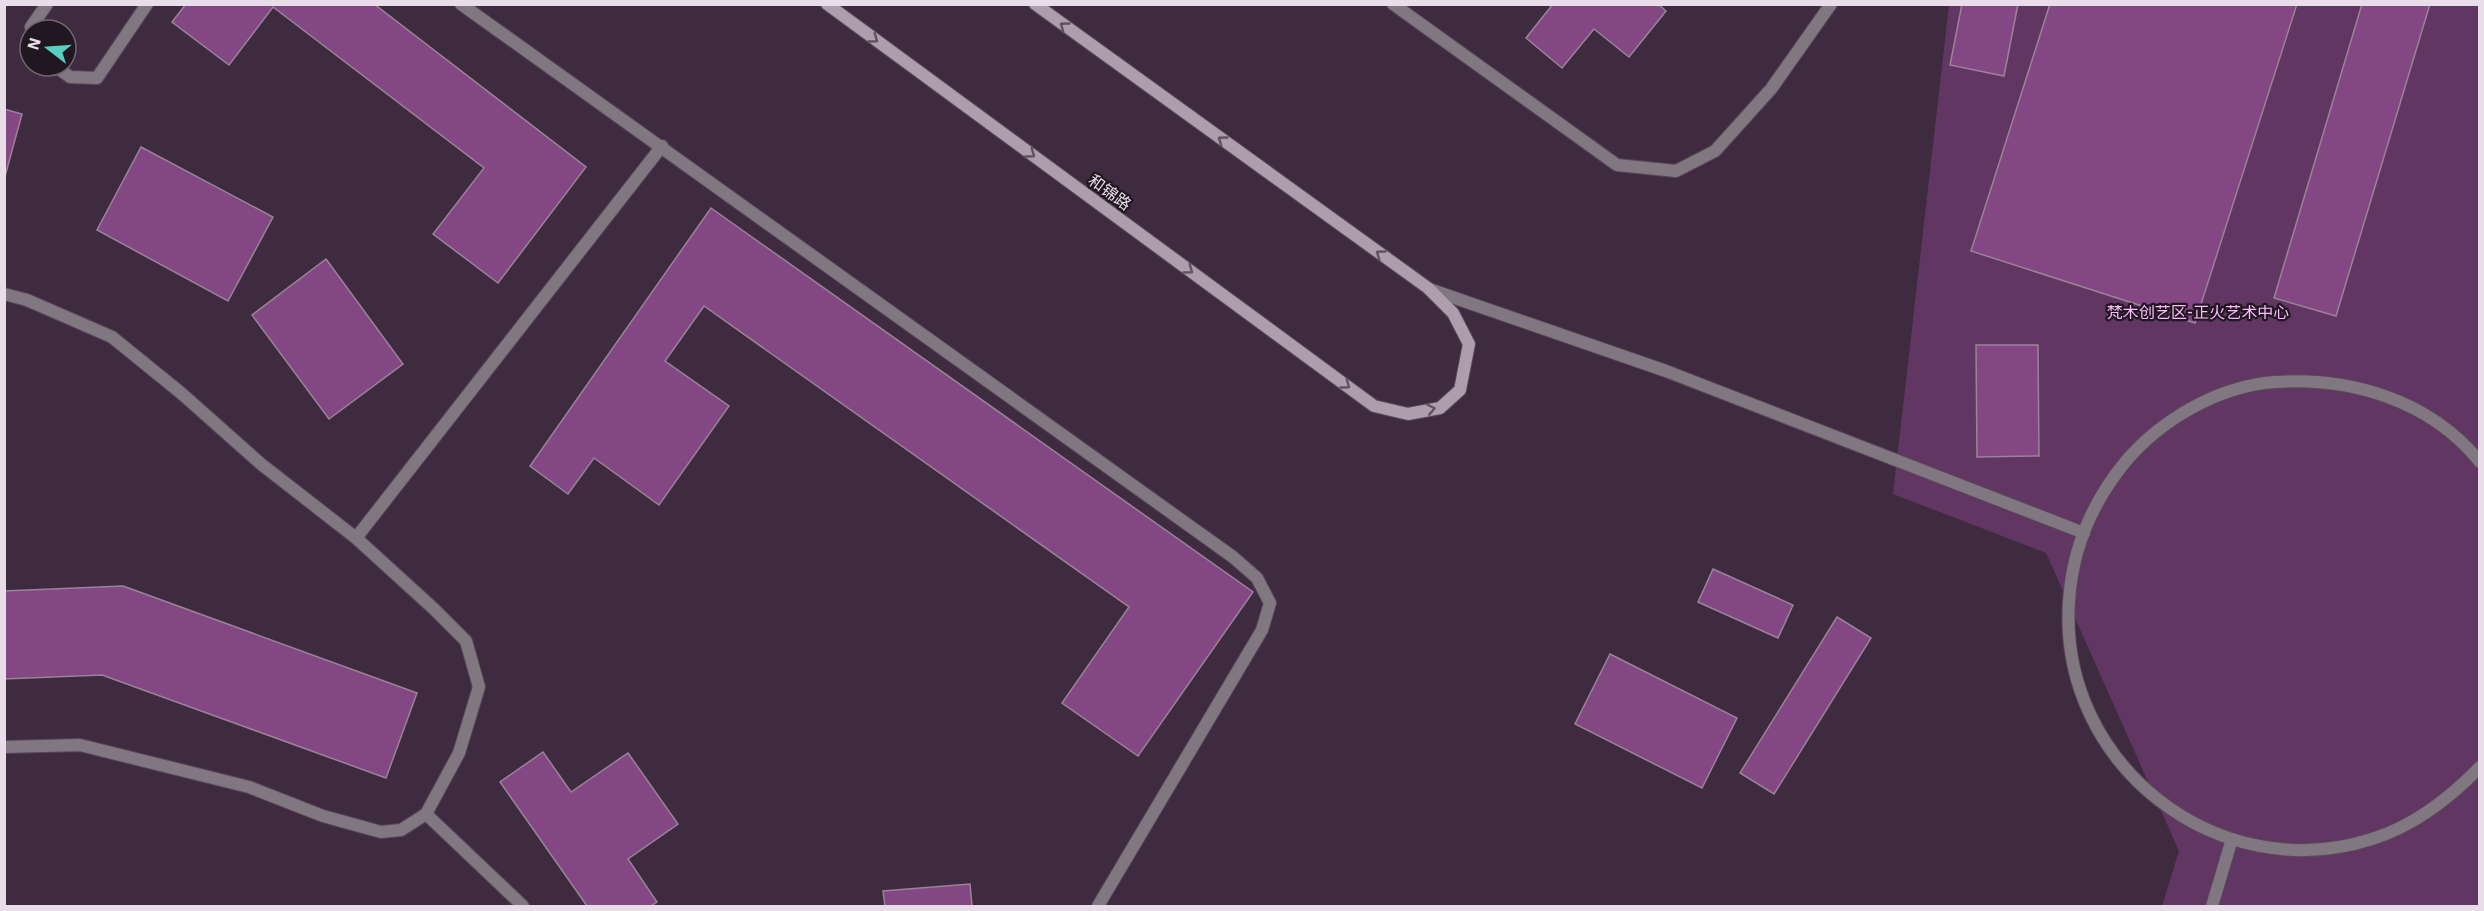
<svg xmlns="http://www.w3.org/2000/svg" width="2484" height="911" font-family="'IBM Plex Sans','Noto Sans SC',sans-serif">
<style>
.green{fill:#613662}
.building{fill:#834784;stroke:#9a8399;stroke-width:1.5}
.lines{fill:none;stroke-linecap:round;stroke-linejoin:round}
.street-casing{stroke:#5a475a;stroke-width:14}
.secondary-casing{stroke:#5a475a;stroke-width:14}
.street{stroke:#817781;stroke-width:12}
.secondary{stroke:#ad9dad;stroke-width:12}
.oneway{stroke:#5f535f}
.labels{text-anchor:middle;dominant-baseline:central;stroke-width:4.5;stroke-linejoin:round;paint-order:stroke}
.street-label{font-size:16px;fill:#e9dde9;stroke:#201720}
.park-label{font-size:16px;fill:#fdb9fd;stroke:#201720}
</style>
<rect width="100%" height="100%" fill="#3f2b3f"/>
<polygon class="green" points="1949,5 2479,5 2479,906 2162,906 2179,851 2046,553 1893,494"/>
<g class="building">
<polygon points="186,4 374,4 586,167 498,283 433,234 484,168 273,7 229,65 172,22"/>
<polygon points="1553,4 1658,4 1666,11 1629,57 1594,29 1562,68 1526,38"/>
<polygon points="1962,4 2018,4 2004,76 1950,65"/>
<polygon points="2050,4 2297,4 2195,323 1971,251"/>
<polygon points="2362,4 2430,4 2336,316 2274,298"/>
<polygon points="4,109 22,114 4,180"/>
<polygon points="141,147 273,217 228,301 97,230"/>
<polygon points="711,208 1253,592 1138,756 1062,703 1129,607 704,306 665,361 729,406 659,505 594,458 568,494 530,466"/>
<polygon points="326,259 403,364 329,419 252,315"/>
<polygon points="1976,345 2038,345 2039,456 1977,457"/>
<polygon points="1713,569 1793,605 1778,638 1698,602"/>
<polygon points="123,586 417,693 386,778 102,675 4,679 4,591"/>
<polygon points="1837,617 1871,638 1774,794 1740,773"/>
<polygon points="1610,654 1737,718 1702,788 1575,724"/>
<polygon points="543,752 571,792 628,753 678,824 628,859 657,902 651,906 587,906 500,782"/>
<polygon points="970,884 972,906 885,906 883,891"/>
</g>
<g class="lines">
<g class="street-casing">
<g id="street">
<polyline points="461,4 1233,557 1257,578 1270,603 1262,630 1098,906"/>
<polyline points="1393,4 1617,165 1676,171 1715,151 1771,89 1831,4"/>
<polyline points="32,30 31,27 47,4"/>
<polyline points="55,66 70,77 97,78 147,4"/>
<polyline points="1429,289 1666,371 2084,533"/>
<polyline points="4,294 27,300 112,337 181,393 261,464 356,538 434,609 466,641 479,687 459,753 426,814 401,830 381,832 323,816 249,787 80,745 4,747"/>
<path d="M2480,462C2430,400 2351,377 2275,382C2219,386 2162,419 2126,461C2093,501 2072,549 2069,602C2058,763 2217,889 2372,839C2414,826 2449,799 2480,767"/>
<polyline points="356,538 662,146"/>
<polyline points="426,814 523,906"/>
<polyline points="2212,906 2232,839"/>
</g>
</g>
<g class="secondary-casing">
<polyline id="secondary" points="827,4 1374,406 1408,414 1440,408 1460,390 1469,344 1453,313 1428,288 1035,4"/>
</g>
<use href="#street" class="street"/>
<use href="#secondary" class="secondary"/>
</g>
<defs><path id="oneway-chevron" d="M-2-3.5L2.5 0L-2 3.5" fill="none" stroke-width="1.6" stroke-linecap="round" stroke-linejoin="round" transform="scale(1.5)"/></defs>
<g class="oneway">
<use href="#oneway-chevron" transform="translate(1064 26) rotate(-144)"/>
<use href="#oneway-chevron" transform="translate(874 39) rotate(36)"/>
<use href="#oneway-chevron" transform="translate(1222 140) rotate(-144)"/>
<use href="#oneway-chevron" transform="translate(1031 154) rotate(36)"/>
<use href="#oneway-chevron" transform="translate(1380 254) rotate(-144)"/>
<use href="#oneway-chevron" transform="translate(1189 270) rotate(36)"/>
<use href="#oneway-chevron" transform="translate(1346 385) rotate(36)"/>
<use href="#oneway-chevron" transform="translate(1431 409) rotate(-12)"/>
</g>
<g class="labels">
<g class="street-label">
<text transform="translate(1110 192) rotate(36)">和锦路</text>
</g>
<g class="park-label">
<text x="2198" y="312">梵木创艺区-正火艺术中心</text>
</g>
</g>
<rect width="2484" height="911" fill="none" stroke="#e9dde9" stroke-width="12"/>
<g transform="translate(48 48) rotate(287)"><circle r="28" fill="#201720" stroke="#706670" stroke-width="1.5"/>
<path d="M0-4.5L10 22L0 15L-10 22Z" fill="#58cec0"/>
<text y="-9" font-size="16" font-weight="bold" text-anchor="middle" fill="#e9dde9">N</text>
</g>
</svg>
